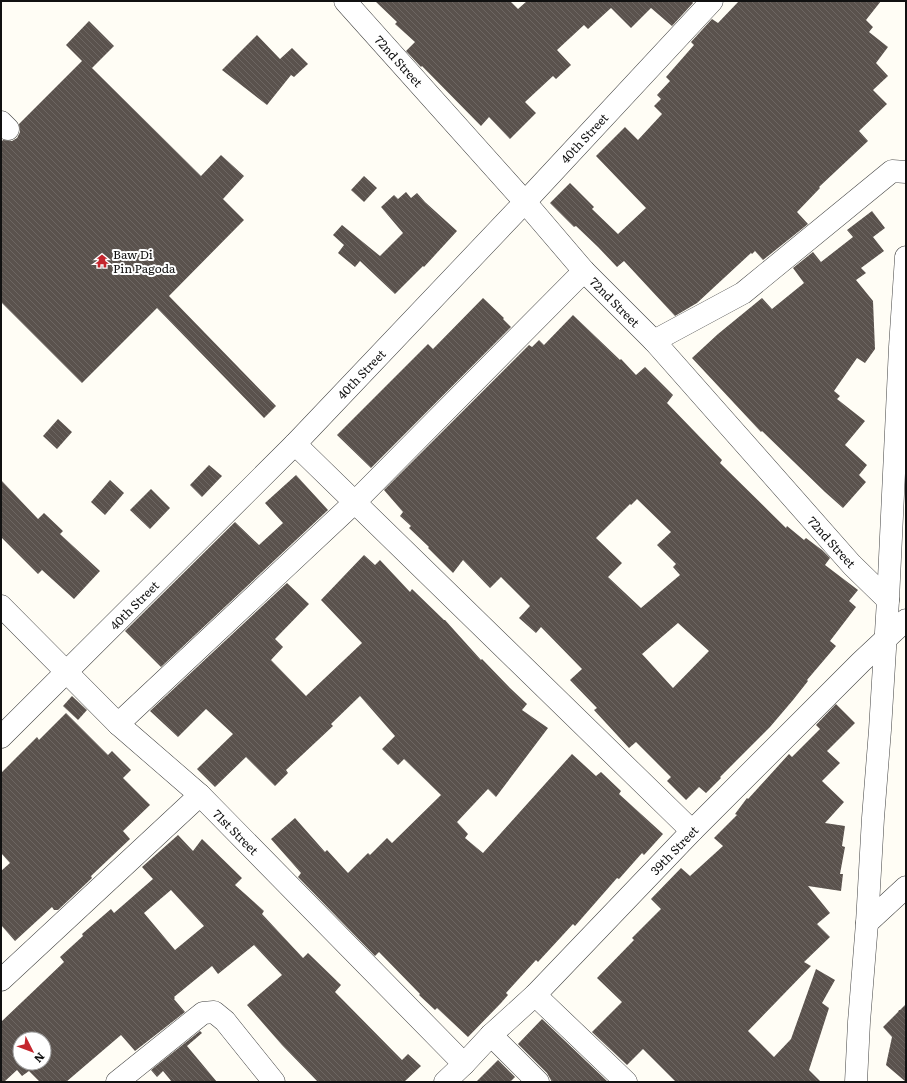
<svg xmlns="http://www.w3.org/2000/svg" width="907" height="1083" font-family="Literata,serif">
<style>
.building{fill:url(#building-back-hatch);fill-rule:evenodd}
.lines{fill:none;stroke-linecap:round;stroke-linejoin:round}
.minor-casing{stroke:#444;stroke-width:23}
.minor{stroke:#fff;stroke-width:22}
.labels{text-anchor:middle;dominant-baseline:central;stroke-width:4;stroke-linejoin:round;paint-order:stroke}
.street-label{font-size:12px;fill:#111;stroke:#fff}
.poi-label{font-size:12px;fill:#111;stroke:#fff;text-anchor:start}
</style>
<defs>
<pattern id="building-back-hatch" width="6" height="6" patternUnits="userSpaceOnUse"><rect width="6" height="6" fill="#5a524d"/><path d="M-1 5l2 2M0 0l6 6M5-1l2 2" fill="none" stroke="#6d6662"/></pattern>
</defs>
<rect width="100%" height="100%" fill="#fffdf5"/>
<g class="building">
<polygon points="375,1 510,1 518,9 527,1 692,1 693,3 672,26 651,8 631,28 611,8 588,29 584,25 557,50 571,65 556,79 553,76 525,102 536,113 510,139 489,117 481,126 422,66 421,67 406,51 415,42 395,24 397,22"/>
<polygon points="739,1 881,1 866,20 873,27 869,32 888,47 876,63 888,76 873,90 887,104 859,131 868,141 819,187 820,188 797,212 808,224 763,260 755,251 752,254 751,253 697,303 675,316 624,261 617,267 598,247 576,226 574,227 550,203 570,183 594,207 592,209 618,234 646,208 596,156 625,127 638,140 662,114 654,106 661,99 657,95 670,81 666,77 694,45 691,42 712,19 718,23"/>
<polygon points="89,21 114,46 92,68 201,176 221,155 244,176 223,199 244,220 169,296 276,406 264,418 157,308 82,383 1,302 1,142 3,140 12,141 17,138 20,132 19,124 82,61 66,45"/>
<polygon points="257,35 280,59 292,48 308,64 294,77 291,75 267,105 222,70"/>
<polygon points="364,176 377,188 364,202 351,190"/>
<polygon points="406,192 411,198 417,193 425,202 457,231 424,267 423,266 395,294 360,261 355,267 338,253 344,245 333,235 342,225 380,256 403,233 381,207 394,195 398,199"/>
<polygon points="872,211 885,228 873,237 884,251 861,268 866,273 856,280 873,301 875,349 865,363 857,358 834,391 840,396 837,399 865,421 845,445 867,465 859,475 866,482 843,508 825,492 762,431 761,432 692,358 718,334 762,298 772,309 804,283 793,268 813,252 821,262 853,237 847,230"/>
<polygon points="483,298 504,318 503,319 511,327 371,468 337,435 428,344 433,349"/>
<path d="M573,315L620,360L621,359L636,375L645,367L673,395L667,403L722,460L720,463L786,528L787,526L804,540L806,538L822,550L830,558L825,565L858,590L849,601L856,607L830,641L836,646L807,680L808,681L793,700L770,727L720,777L721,778L706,793L699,787L686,800L667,781L671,777L636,742L629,748L594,710L597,708L570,680L582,669L541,627L536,633L519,618L530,606L501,577L490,588L463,560L453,573L428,548L429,547L409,528L411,526L400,516L403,512L384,490L529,345L532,347L539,340L544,345ZM637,499L671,532L657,545L676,564L673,567L680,575L641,608L608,577L622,563L596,538L630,504L631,505ZM678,623L709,651L673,688L642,654Z"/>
<polygon points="58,419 72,432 57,449 43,436"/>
<polygon points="209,465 222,476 202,497 190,485"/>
<polygon points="296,475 328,510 161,667 125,631 235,522 259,545 283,523 265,503"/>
<polygon points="1,480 38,519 44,513 63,531 60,534 100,571 74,599 42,570 38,574 1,537"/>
<polygon points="110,480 124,493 105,515 91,502"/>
<polygon points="151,489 170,508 150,529 130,510"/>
<polygon points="364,555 375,565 380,560 410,592 412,589 444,620 445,620 481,660 482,659 510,688 527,704 522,710 548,728 496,797 488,789 457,822 468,834 465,838 483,853 572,754 596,776 601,772 621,791 619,794 663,834 644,855 642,853 619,879 617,878 575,926 573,924 538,962 536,960 506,993 508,995 501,1003 468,1037 437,1008 435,1010 419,995 420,994 379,952 375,956 298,877 301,873 271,839 295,818 325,852 327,850 348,873 368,853 370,855 387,838 392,843 441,795 404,759 398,765 382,749 395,736 360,696 331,724 333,726 286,770 288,773 275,786 246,757 215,787 197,769 233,734 206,709 178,737 150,711 287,583 309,604 275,639 283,647 271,660 306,696 362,643 321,600"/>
<polygon points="72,696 87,710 78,720 63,706"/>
<polygon points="836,704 855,723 827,751 840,763 822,781 844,802 825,823 845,826 842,846 845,847 840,874 843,874 841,891 808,886 830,913 817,924 830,937 804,962 811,966 748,1031 774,1057 791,1039 816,969 835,980 822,1003 829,1008 809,1070 821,1082 676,1082 643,1049 627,1065 592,1032 622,1002 597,978 634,940 632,938 661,909 651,899 681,868 690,876 723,846 714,838 737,815 735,814 747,798 748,799 789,754 792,757 820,729 816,725"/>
<polygon points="66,713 108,755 112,751 131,770 123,778 150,805 123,831 130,839 91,876 92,878 58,910 54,910 52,907 15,941 1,925 1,871 10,863 1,853 1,773 37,737 39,740"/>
<path d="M178,835L193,851L202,839L242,878L235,885L264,911L262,914L303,958L308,953L341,985L335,992L402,1060L408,1054L421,1066L404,1082H318L282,1045L247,1005L282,975L254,945L218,974L212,966L174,997L175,998L174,999L185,1012L135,1051L121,1035L66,1082H40L29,1071L22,1076L17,1070L4,1082H1V1022L64,962L60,957L83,936L82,934L111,909L114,913L153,879L142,867ZM171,890L204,926L175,950L144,913ZM20,1039H44V1063H20Z"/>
<polygon points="906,1004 906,1082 886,1065 892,1037 883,1027 898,1012 899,1010 900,1010"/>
<polygon points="542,1019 608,1082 552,1082 547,1073 518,1044"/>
<polygon points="200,1031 202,1033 187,1046 217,1082 172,1082 163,1071 157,1077 151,1070"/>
<polygon points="498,1060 515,1077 510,1082 476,1082"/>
</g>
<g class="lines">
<g class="minor-casing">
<g id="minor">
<polyline points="345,1 525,202 584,271 654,341 852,565 888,600"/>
<polyline points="1,122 8,129"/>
<polyline points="654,341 743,293 892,171 906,172"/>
<polyline points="295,444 692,831"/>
<polyline points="1,606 118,724 200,795 464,1064"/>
<polyline points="118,724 355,502 584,271"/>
<polyline points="1,737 295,444 525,202 712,1"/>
<polyline points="867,923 906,887"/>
<polyline points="1,980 200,795"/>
<polyline points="535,995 626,1082"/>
<polyline points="491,1035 538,1082"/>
<polyline points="117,1082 203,1013 214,1012 225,1021 274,1082"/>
<polyline points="445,1082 464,1064 491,1035 535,995 692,831 861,662 906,620"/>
<polyline points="856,1082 859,1022 867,923 873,818 880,730 888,600 900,347 906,257"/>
</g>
</g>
<use href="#minor" class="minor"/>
</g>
<defs>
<g id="temple-bare" transform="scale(1.08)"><path d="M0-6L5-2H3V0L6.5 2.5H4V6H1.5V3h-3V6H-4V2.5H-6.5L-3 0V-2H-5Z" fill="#c4262e" stroke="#fff" stroke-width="2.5" paint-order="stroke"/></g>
</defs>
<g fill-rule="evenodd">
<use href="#temple-bare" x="102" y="261"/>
</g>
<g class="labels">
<g class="street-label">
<text transform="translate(399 61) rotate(48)">72nd Street</text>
<text transform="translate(584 138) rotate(-47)">40th Street</text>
<text transform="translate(615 302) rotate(45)">72nd Street</text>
<text transform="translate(361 374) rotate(-46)">40th Street</text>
<text transform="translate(832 542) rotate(48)">72nd Street</text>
<text transform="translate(134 605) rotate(-45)">40th Street</text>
<text transform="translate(236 832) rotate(45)">71st Street</text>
<text transform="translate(674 850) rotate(-46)">39th Street</text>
</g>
<g class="poi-label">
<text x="113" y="254">Baw Di<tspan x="113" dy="14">Pin Pagoda</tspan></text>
</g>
</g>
<rect width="907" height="1083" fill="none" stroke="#111111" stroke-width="4"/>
<g transform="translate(32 1051) rotate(132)"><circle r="19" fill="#ffffff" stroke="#a0a0a0"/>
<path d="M0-3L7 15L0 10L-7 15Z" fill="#c4262e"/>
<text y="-6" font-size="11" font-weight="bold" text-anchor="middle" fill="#111111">N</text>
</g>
</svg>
